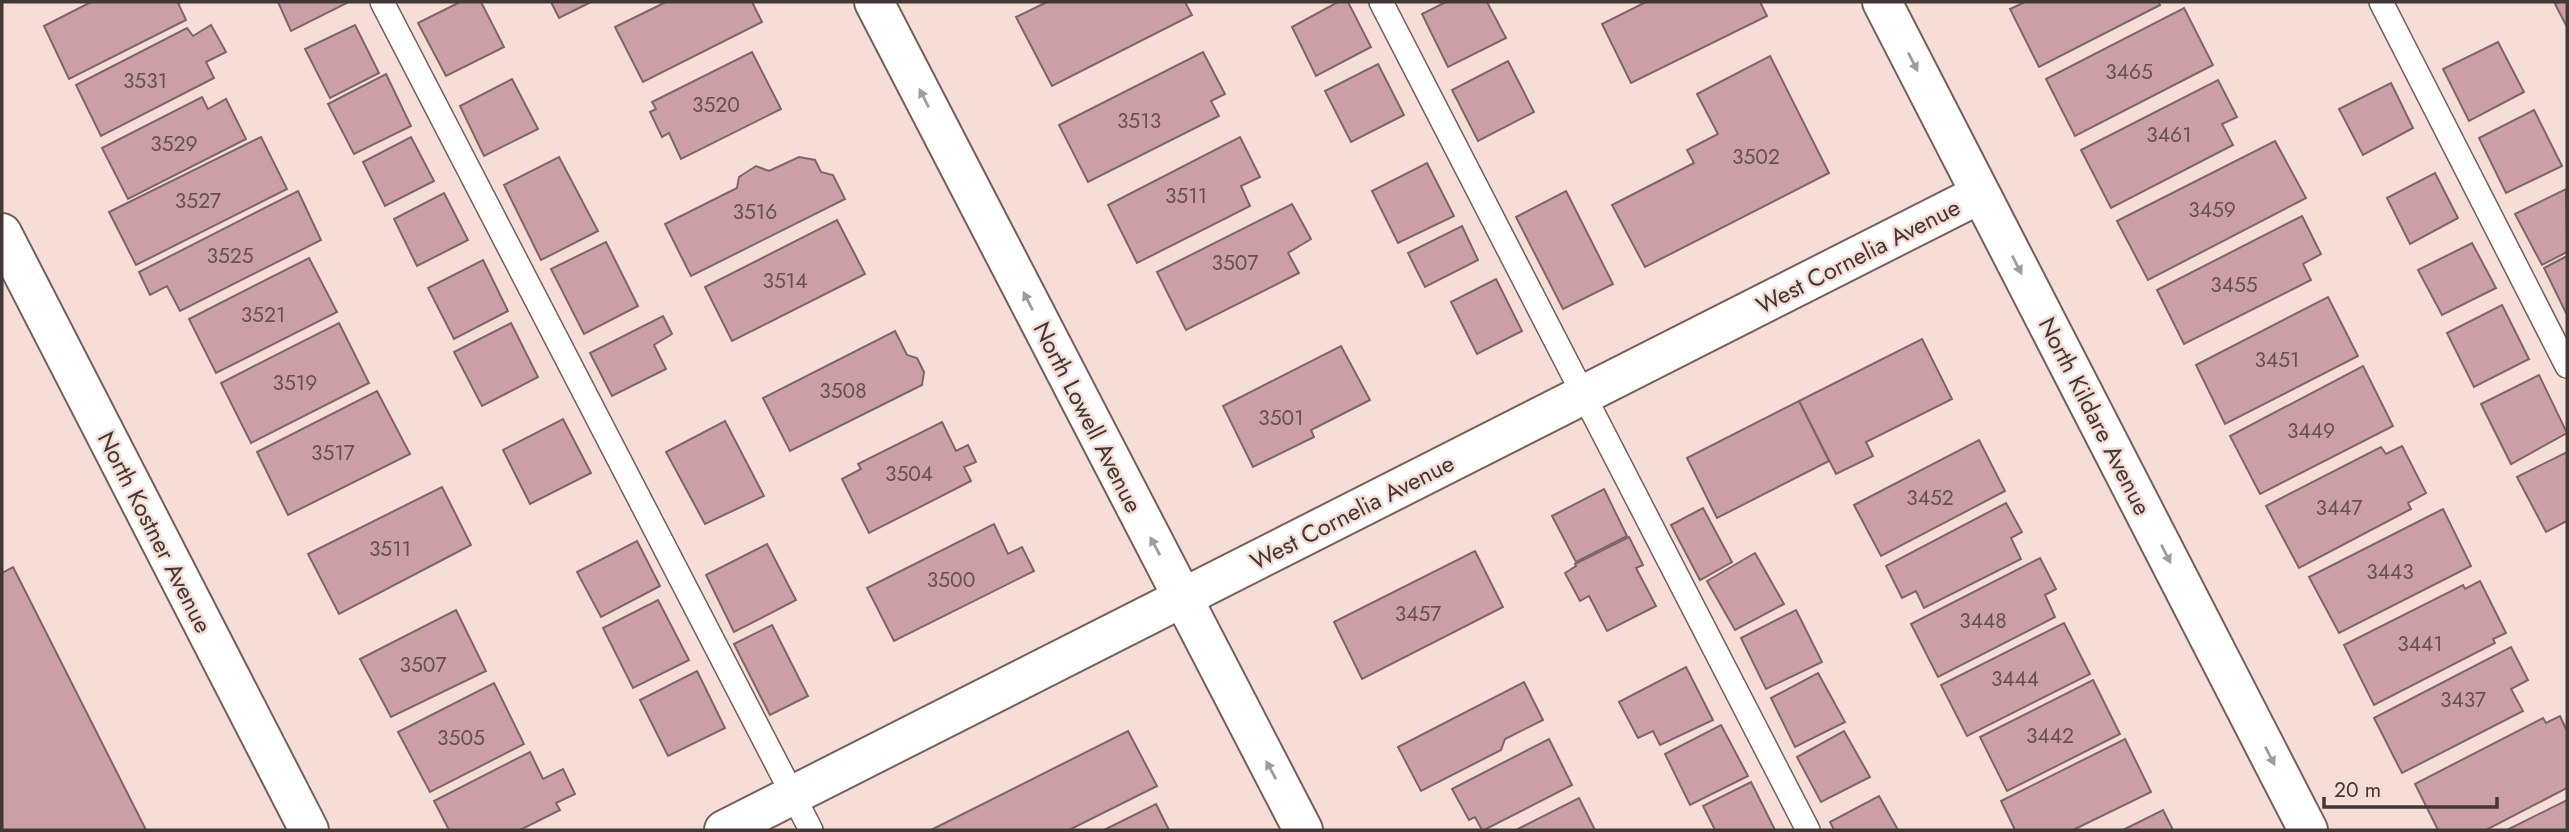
<svg xmlns="http://www.w3.org/2000/svg" width="2569" height="832" font-family="Jost,sans-serif">
<style>
.building{fill:#cc9fa7;stroke:#7d666a;stroke-width:2}
.lines{fill:none;stroke-linecap:round;stroke-linejoin:round}
.lane-casing{stroke:#76605a;stroke-width:26}
.street-casing{stroke:#76605a;stroke-width:42}
.lane{stroke:#fff;stroke-width:23}
.street{stroke:#fff;stroke-width:38}
.oneway{fill:#a09c9a}
.labels{text-anchor:middle;dominant-baseline:central;stroke-width:5;stroke-linejoin:round;paint-order:stroke}
.number-label{font-size:21px;fill:#645252}
.street-label{font-size:24px;fill:#423835;stroke:#f6ddd6}
</style>
<rect width="100%" height="100%" fill="#f6ddd6"/>
<g class="building">
<polygon points="91,2 182,2 178,3 186,20 69,79 44,26"/>
<polygon points="278,2 347,2 347,3 291,31"/>
<polygon points="460,2 481,2 504,47 446,76 418,23"/>
<polygon points="551,2 591,2 559,18"/>
<polygon points="666,2 752,2 762,22 643,82 615,27"/>
<polygon points="1047,2 1185,2 1192,15 1052,86 1016,17"/>
<polygon points="1338,2 1348,2 1371,47 1316,76 1292,27"/>
<polygon points="1446,2 1487,2 1506,38 1448,67 1422,14"/>
<polygon points="1646,2 1760,2 1767,16 1631,83 1602,24"/>
<polygon points="2025,2 2158,2 2160,5 2039,67 2010,9"/>
<polygon points="2559,2 2567,2 2567,27 2555,4"/>
<polygon points="2184,8 2213,65 2075,136 2046,79"/>
<polygon points="211,25 226,52 206,62 214,78 101,136 76,85 187,28 193,36"/>
<polygon points="355,25 379,73 330,98 305,49"/>
<polygon points="2498,42 2524,92 2469,121 2443,69"/>
<polygon points="752,52 781,109 681,159 669,133 662,137 650,112 656,109 652,102"/>
<polygon points="1203,52 1225,94 1211,101 1219,116 1088,182 1059,125"/>
<polygon points="1770,56 1829,173 1645,267 1612,205 1694,163 1687,150 1718,134 1697,94"/>
<polygon points="1508,61 1534,112 1478,141 1452,90"/>
<polygon points="1378,64 1404,115 1351,142 1325,91"/>
<polygon points="386,74 411,126 354,154 328,104"/>
<polygon points="512,79 538,129 484,156 460,106"/>
<polygon points="2218,80 2237,117 2222,124 2233,145 2111,208 2081,150"/>
<polygon points="2391,83 2413,128 2363,155 2339,109"/>
<polygon points="202,97 208,109 226,99 246,139 128,199 102,148"/>
<polygon points="2534,110 2562,166 2506,193 2479,138"/>
<polygon points="261,137 287,189 136,265 109,212"/>
<polygon points="411,137 434,181 385,206 363,162"/>
<polygon points="1240,137 1260,177 1241,186 1250,206 1137,263 1108,205"/>
<polygon points="2275,141 2306,198 2148,280 2117,221"/>
<polygon points="559,157 598,231 541,260 504,185"/>
<polygon points="799,157 815,160 821,172 833,175 845,199 691,276 665,224 737,188 739,177 756,166 769,171"/>
<polygon points="1427,163 1454,216 1398,243 1372,191"/>
<polygon points="2435,173 2458,218 2410,244 2387,198"/>
<polygon points="2566,189 2567,252 2542,265 2515,214"/>
<polygon points="298,191 321,240 180,311 167,286 150,295 139,272"/>
<polygon points="1566,191 1613,284 1563,309 1516,217"/>
<polygon points="444,193 468,240 417,266 394,219"/>
<polygon points="1292,204 1311,239 1288,253 1299,273 1186,330 1157,272"/>
<polygon points="2302,216 2321,254 2303,264 2311,280 2184,344 2157,290"/>
<polygon points="837,220 865,274 732,341 705,287"/>
<polygon points="1462,226 1478,260 1425,287 1408,253"/>
<polygon points="606,242 638,306 584,334 551,269"/>
<polygon points="2472,243 2496,288 2442,315 2418,270"/>
<polygon points="2567,256 2567,313 2566,313 2544,268"/>
<polygon points="309,258 337,312 216,373 189,319"/>
<polygon points="483,260 508,311 454,339 428,288"/>
<polygon points="1496,279 1522,331 1477,354 1451,302"/>
<polygon points="2328,297 2358,356 2225,424 2196,365"/>
<polygon points="2502,305 2529,359 2474,387 2447,333"/>
<polygon points="663,316 672,334 654,345 666,369 612,396 590,353"/>
<polygon points="339,323 369,383 251,443 221,383"/>
<polygon points="511,323 538,377 482,406 454,352"/>
<polygon points="895,331 907,355 917,358 924,372 922,385 790,451 763,398"/>
<polygon points="1922,339 1952,399 1866,442 1873,456 1836,474 1799,401"/>
<polygon points="1341,346 1370,400 1311,430 1314,437 1253,467 1223,406"/>
<polygon points="2363,366 2393,426 2260,494 2230,436"/>
<polygon points="2539,375 2567,433 2511,464 2481,404"/>
<polygon points="377,391 410,454 288,515 257,452"/>
<polygon points="1799,401 1829,461 1717,518 1687,458"/>
<polygon points="563,419 591,473 530,504 503,450"/>
<polygon points="725,421 764,496 705,524 666,452"/>
<polygon points="942,422 956,451 968,445 976,462 964,467 971,481 869,533 842,479 861,469 858,464"/>
<polygon points="1979,440 2005,491 1881,556 1854,505"/>
<polygon points="2402,446 2426,493 2408,503 2411,509 2299,568 2266,506 2381,447 2386,454"/>
<polygon points="2567,452 2567,521 2546,532 2517,477"/>
<polygon points="442,487 471,545 339,614 308,554"/>
<polygon points="1604,489 1627,536 1576,562 1552,516"/>
<polygon points="2006,503 2022,532 2011,538 2021,559 1924,608 1916,591 1902,598 1886,566"/>
<polygon points="1703,508 1732,562 1700,580 1671,525"/>
<polygon points="2443,509 2471,566 2339,633 2309,577"/>
<polygon points="994,524 1008,554 1022,547 1034,571 894,641 867,588"/>
<polygon points="1629,537 1643,565 1636,568 1656,606 1607,631 1589,596 1580,601 1565,573 1576,566 1575,564"/>
<polygon points="637,541 660,586 601,617 577,572"/>
<polygon points="767,544 796,600 734,632 706,575"/>
<polygon points="1475,551 1503,607 1362,679 1334,622"/>
<polygon points="1755,553 1784,604 1735,630 1707,581"/>
<polygon points="2040,558 2056,589 2045,595 2055,617 1938,677 1911,624"/>
<polygon points="13,567 146,830 2,830 2,573"/>
<polygon points="2480,581 2506,633 2493,639 2495,643 2374,705 2344,645 2463,585 2465,589"/>
<polygon points="658,600 689,660 633,688 603,628"/>
<polygon points="456,610 486,671 391,717 360,659"/>
<polygon points="1796,610 1822,662 1766,689 1741,638"/>
<polygon points="2064,623 2090,674 1967,736 1941,685"/>
<polygon points="772,625 808,696 770,715 734,644"/>
<polygon points="2511,647 2528,680 2511,689 2523,711 2402,773 2374,718"/>
<polygon points="1686,667 1713,720 1660,745 1653,731 1638,738 1619,702"/>
<polygon points="697,671 725,728 668,756 640,700"/>
<polygon points="1818,673 1845,722 1795,747 1771,698"/>
<polygon points="2093,680 2120,734 2007,791 1980,737"/>
<polygon points="1524,682 1543,720 1505,739 1501,750 1421,791 1398,747"/>
<polygon points="494,683 524,744 430,792 398,732"/>
<polygon points="2560,716 2567,731 2567,788 2486,830 2438,830 2415,784 2543,718 2546,723"/>
<polygon points="1721,725 1748,776 1690,805 1665,754"/>
<polygon points="1128,731 1157,786 1069,830 931,830"/>
<polygon points="1844,731 1870,777 1821,802 1797,757"/>
<polygon points="1549,739 1572,785 1484,830 1482,830 1475,817 1469,820 1452,789"/>
<polygon points="2125,739 2151,792 2073,830 2015,830 2001,801"/>
<polygon points="530,752 543,779 563,769 575,794 556,803 560,810 520,830 449,830 434,801"/>
<polygon points="1751,782 1775,830 1715,830 1703,806"/>
<polygon points="1879,796 1898,830 1834,830 1830,822"/>
<polygon points="1579,798 1595,830 1516,830"/>
<polygon points="2567,800 2567,830 2507,830"/>
<polygon points="1156,804 1169,830 1104,830"/>
<polygon points="2163,810 2173,830 2123,830"/>
</g>
<g class="lines">
<g class="lane-casing">
<g id="lane">
<polyline points="382,2 811,830"/>
<polyline points="1381,2 1808,830"/>
<polyline points="2381,2 2567,366"/>
</g>
</g>
<g class="street-casing">
<g id="street">
<polyline points="874,2 1303,830"/>
<polyline points="1882,2 2308,830"/>
<polyline points="2,233 309,830"/>
<polyline points="724,830 1980,194"/>
</g>
</g>
<use href="#lane" class="lane"/>
<use href="#street" class="street"/>
</g>
<defs><path id="oneway-solid" d="M-6-.8H1V-3.2L6.5 0L1 3.2V.8H-6Z" transform="scale(1.75)"/></defs>
<g class="oneway">
<use href="#oneway-solid" transform="translate(1913 62) rotate(63)"/>
<use href="#oneway-solid" transform="translate(924 98) rotate(-117)"/>
<use href="#oneway-solid" transform="translate(2017 265) rotate(63)"/>
<use href="#oneway-solid" transform="translate(1028 301) rotate(-117)"/>
<use href="#oneway-solid" transform="translate(1155 546) rotate(-118)"/>
<use href="#oneway-solid" transform="translate(2166 554) rotate(63)"/>
<use href="#oneway-solid" transform="translate(2270 756) rotate(63)"/>
<use href="#oneway-solid" transform="translate(1271 770) rotate(-118)"/>
</g>
<g class="labels">
<g class="number-label">
<text x="2129" y="72">3465</text>
<text x="145" y="81">3531</text>
<text x="716" y="105">3520</text>
<text x="1139" y="121">3513</text>
<text x="2169" y="135">3461</text>
<text x="174" y="144">3529</text>
<text x="1756" y="157">3502</text>
<text x="1186" y="196">3511</text>
<text x="198" y="201">3527</text>
<text x="2212" y="210">3459</text>
<text x="755" y="212">3516</text>
<text x="230" y="256">3525</text>
<text x="1235" y="263">3507</text>
<text x="785" y="281">3514</text>
<text x="2234" y="285">3455</text>
<text x="263" y="315">3521</text>
<text x="2277" y="360">3451</text>
<text x="295" y="383">3519</text>
<text x="843" y="391">3508</text>
<text x="1281" y="418">3501</text>
<text x="2311" y="431">3449</text>
<text x="333" y="453">3517</text>
<text x="909" y="474">3504</text>
<text x="1930" y="498">3452</text>
<text x="2339" y="508">3447</text>
<text x="390" y="549">3511</text>
<text x="2390" y="572">3443</text>
<text x="951" y="580">3500</text>
<text x="1418" y="614">3457</text>
<text x="1983" y="621">3448</text>
<text x="2420" y="644">3441</text>
<text x="423" y="665">3507</text>
<text x="2015" y="679">3444</text>
<text x="2463" y="700">3437</text>
<text x="2050" y="736">3442</text>
<text x="461" y="738">3505</text>
</g>
<g class="street-label">
<text transform="translate(1858 256) rotate(-27)">West Cornelia Avenue</text>
<text transform="translate(2095 416) rotate(63)">North Kildare Avenue</text>
<text transform="translate(1088 417) rotate(63)">North Lowell Avenue</text>
<text transform="translate(1352 512) rotate(-27)">West Cornelia Avenue</text>
<text transform="translate(155 532) rotate(63)">North Kostner Avenue</text>
</g>
</g>
<rect width="2569" height="832" fill="none" stroke="#423835" stroke-width="7"/>
<path d="M2324 797v10h173v-10" fill="none" stroke="#423835" stroke-width="3.5"/>
<text x="2334" y="797" font-size="21" fill="#423835" stroke="#f6ddd6" stroke-width="5" paint-order="stroke">20 m</text>
</svg>
